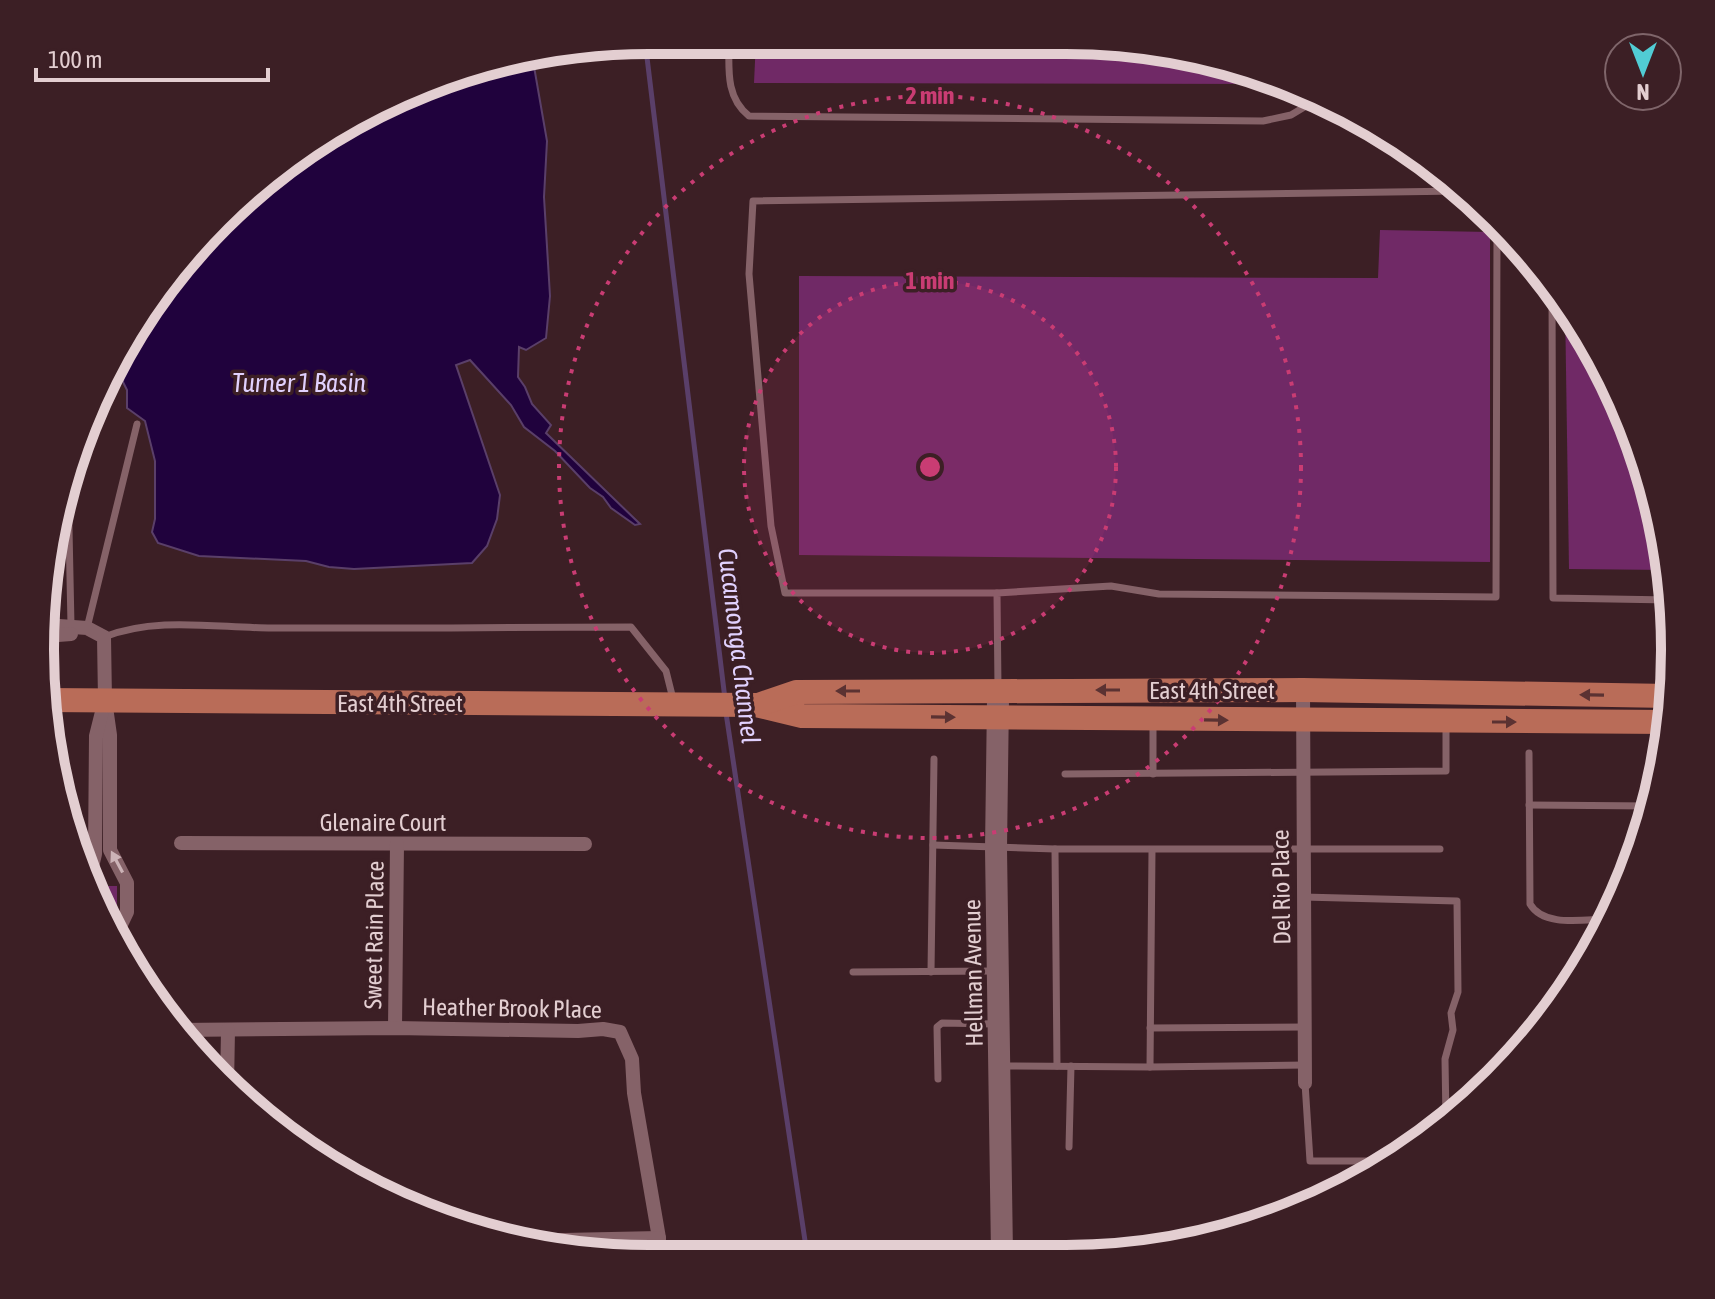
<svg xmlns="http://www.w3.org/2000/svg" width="1715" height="1299" font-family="'Asap Condensed',sans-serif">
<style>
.water{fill:#20023d;stroke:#5a3f69;stroke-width:2}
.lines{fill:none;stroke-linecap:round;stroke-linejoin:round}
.stream{stroke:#5a3f69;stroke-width:5}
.building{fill:#702966}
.lane{stroke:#856268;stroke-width:7}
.street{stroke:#856268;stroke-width:14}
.secondary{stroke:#856268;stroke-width:22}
.primary{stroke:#b96c58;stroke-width:24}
.oneway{fill:#5b3232}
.oneway2{fill:#ccb3b7}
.ring{fill:none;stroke:#c93c73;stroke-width:4;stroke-dasharray:4 8}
.labels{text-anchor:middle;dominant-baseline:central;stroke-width:7;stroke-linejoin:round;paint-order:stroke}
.street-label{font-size:24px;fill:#e3ced1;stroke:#3c1f25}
.water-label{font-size:26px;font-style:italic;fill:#e1d1fe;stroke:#3c1f25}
.rim{fill:none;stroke:#e3ced1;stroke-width:10}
.centre{fill:#c93c73;stroke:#3c1f25;stroke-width:4}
.ring-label{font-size:24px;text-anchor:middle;font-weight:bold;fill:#c93c73;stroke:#3c1f25;stroke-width:7;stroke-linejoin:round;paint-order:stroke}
</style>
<rect width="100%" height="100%" fill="#3c1f25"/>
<polygon class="water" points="532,55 547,141 544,197 550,296 546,338 526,350 519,347 518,377 525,387 532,404 551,425 546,433 640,524 635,525 611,508 603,497 590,488 555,451 524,427 511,405 470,360 456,365 500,495 497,519 487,546 472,563 354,569 329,567 306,561 199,556 158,543 152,532 155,519 155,461 145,421 127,408 127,390 123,382 126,347 218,219 344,122 491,61"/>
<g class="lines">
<g class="stream">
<polyline points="645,41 725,699"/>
<polyline points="726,713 807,1254"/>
</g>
</g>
<g class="building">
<polygon points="756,40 1105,41 1224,61 1284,84 754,83"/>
<polygon points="1380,230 1490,232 1490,562 799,555 799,276 1378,278"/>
<polygon points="1565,303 1572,310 1628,416 1663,530 1667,570 1569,569"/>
<polygon points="96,886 117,886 117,907 103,907 93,888"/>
</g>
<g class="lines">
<g class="lane">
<path d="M729,40C729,68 725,97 749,116L1263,121L1291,115L1321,97"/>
<polyline points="1552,290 1553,598 1670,600"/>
<polyline points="68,481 71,625"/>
<polyline points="997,593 785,593 771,526 749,274 753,201 1460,191"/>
<polyline points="87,628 137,424"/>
<path d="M104,637C157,616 217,628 272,628C392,628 511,628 631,627L666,671L673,699"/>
<polyline points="998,688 997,593 1111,586 1159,594 1496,597 1497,231"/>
<polyline points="1153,724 1153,774"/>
<path d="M1529,753L1530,904C1544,928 1585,919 1609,919"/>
<polyline points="1065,774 1446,771 1446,724"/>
<polyline points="1529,805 1652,806"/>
<polyline points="933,845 1055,849 1440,849"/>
<polyline points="1055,849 1057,1066"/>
<polyline points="1152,850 1150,1067 1305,1065"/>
<polyline points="1303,897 1457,901 1458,992 1451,1013 1453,1030 1445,1059 1446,1122"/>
<polyline points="853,972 996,971"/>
<polyline points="931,972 934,759"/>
<polyline points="1150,1028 1305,1027"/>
<polyline points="1004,1066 1150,1067"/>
<polyline points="938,1079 937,1027 942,1023 994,1024"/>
<polyline points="1305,1083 1310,1161 1395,1161"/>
<polyline points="1069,1147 1071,1066"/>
</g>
<g class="street">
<polyline points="45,625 87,628 104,637 105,700 110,735 110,850 127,883 127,912 116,935"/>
<polyline points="45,636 71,634"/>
<polyline points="1303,690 1305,1083"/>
<polyline points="181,843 585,844"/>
<polyline points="89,879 95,854 96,736 103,708"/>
<polyline points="395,1028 397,844"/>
<polyline points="177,1030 395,1028 578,1031 603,1029 620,1032 632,1059 634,1093 659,1238 659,1254"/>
<polyline points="227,1087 228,1030"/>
<polyline points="515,1241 659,1238"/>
</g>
<polyline class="secondary" points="998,699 996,849 1002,1254"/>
<g class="primary">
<polyline points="44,700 756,705 802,716 1668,722"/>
<polyline points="758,705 796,692 1303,690 1670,696"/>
</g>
</g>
<defs><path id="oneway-solid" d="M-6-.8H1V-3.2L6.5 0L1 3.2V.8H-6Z" transform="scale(2)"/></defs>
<g class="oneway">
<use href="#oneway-solid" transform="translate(1108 690) rotate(180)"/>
<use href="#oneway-solid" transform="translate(848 691) rotate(180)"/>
<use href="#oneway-solid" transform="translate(1592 695) rotate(-179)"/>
<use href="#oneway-solid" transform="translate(943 717) rotate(1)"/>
<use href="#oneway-solid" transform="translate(1216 720) rotate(1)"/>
<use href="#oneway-solid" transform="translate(1504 722)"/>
</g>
<use class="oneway2" href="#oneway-solid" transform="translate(117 862) rotate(-118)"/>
<circle cx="930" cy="467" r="186" fill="#c93c73" fill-opacity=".12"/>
<g class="ring">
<circle cx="930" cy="467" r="186"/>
<circle cx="930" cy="467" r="371"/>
</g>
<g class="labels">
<g class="street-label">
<text x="1212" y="690">East 4th Street</text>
<text x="400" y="703">East 4th Street</text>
<text x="383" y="822">Glenaire Court</text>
<text transform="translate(1281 887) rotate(-91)">Del Rio Place</text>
<text transform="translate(374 935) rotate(-89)">Sweet Rain Place</text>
<text transform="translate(973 973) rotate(-91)">Hellman Avenue</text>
<text transform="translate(512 1008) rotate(1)">Heather Brook Place</text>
</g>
<g class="water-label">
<text x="299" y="383">Turner 1 Basin</text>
<text transform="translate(739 646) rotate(83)">Cucamonga Channel</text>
</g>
</g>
<path d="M0 0H1715V1299H0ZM649 54H1066A595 595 0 0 1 1661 649V650A595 595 0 0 1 1066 1245H649A595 595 0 0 1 54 650V649A595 595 0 0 1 649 54Z" fill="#3c1f25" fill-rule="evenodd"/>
<path class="rim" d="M649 54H1066A595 595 0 0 1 1661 649V650A595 595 0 0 1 1066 1245H649A595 595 0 0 1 54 650V649A595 595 0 0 1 649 54Z"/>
<circle cx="930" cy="467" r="12" class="centre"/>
<g class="ring-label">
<text x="930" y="104">2 min</text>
<text x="930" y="289">1 min</text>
</g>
<g transform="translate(1643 72) rotate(180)"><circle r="38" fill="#3c1f25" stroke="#7f656a" stroke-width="2"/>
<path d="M0-6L14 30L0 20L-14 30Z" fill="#51ccd4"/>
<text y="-12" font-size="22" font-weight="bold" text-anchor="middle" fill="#e3ced1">N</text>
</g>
<path d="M36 68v12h232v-12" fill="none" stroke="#e3ced1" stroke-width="4"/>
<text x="48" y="68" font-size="24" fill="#e3ced1" stroke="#3c1f25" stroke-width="6" paint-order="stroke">100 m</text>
</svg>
